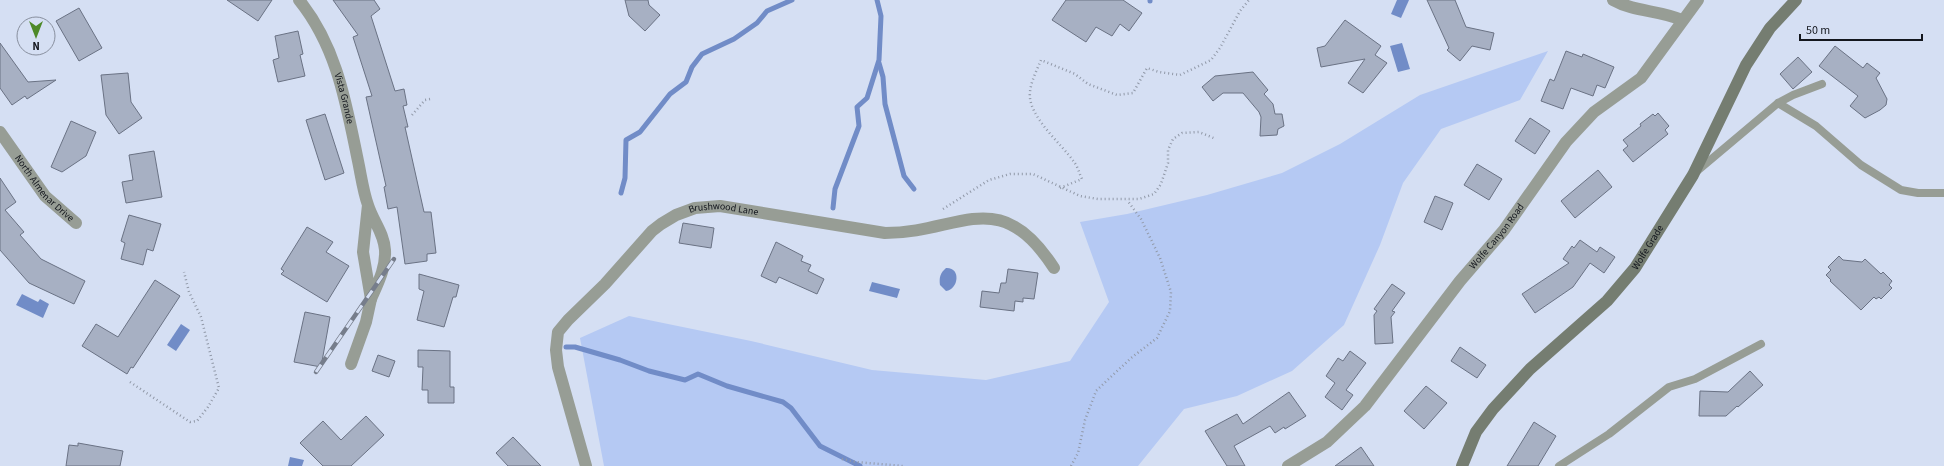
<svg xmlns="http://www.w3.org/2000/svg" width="1944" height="466" font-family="'Source Sans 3',sans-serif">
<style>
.green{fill:#b5c9f3}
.water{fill:#718cc7}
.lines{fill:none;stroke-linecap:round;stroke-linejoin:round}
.stream{stroke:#718cc7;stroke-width:5}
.building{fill:#a7b0c3;stroke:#6a7284}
.path{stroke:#9199a8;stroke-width:2.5;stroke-dasharray:1 3;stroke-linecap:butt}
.lane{stroke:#979d95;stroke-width:8}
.street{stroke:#979d95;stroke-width:12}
.secondary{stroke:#757d71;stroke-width:12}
.rail-casing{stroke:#767d8b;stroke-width:4.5}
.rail{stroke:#d5dff3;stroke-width:3;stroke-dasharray:9;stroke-linecap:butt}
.labels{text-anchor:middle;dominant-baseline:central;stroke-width:3;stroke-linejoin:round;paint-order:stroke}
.street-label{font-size:10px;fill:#14171e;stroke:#d5dff3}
</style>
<rect width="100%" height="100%" fill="#d5dff3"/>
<polygon class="green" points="1548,51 1520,100 1441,129 1403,183 1380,245 1344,325 1292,371 1237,396 1184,409 1138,466 604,466 580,338 629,316 751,341 872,370 986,380 1070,361 1109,302 1080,222 1127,214 1207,195 1282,173 1340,144 1420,95"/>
<g class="water">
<polygon points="1397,0 1409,0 1401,18 1391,14"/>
<polygon points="1402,43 1410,69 1398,72 1390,46"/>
<path d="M946,268C961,267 959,289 946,291L940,285C939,278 940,273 946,268Z"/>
<polygon points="872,282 900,289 897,298 869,291"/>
<polygon points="22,294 38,302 40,299 49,304 43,318 16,305"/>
<polygon points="181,324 190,330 176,351 167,345"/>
<polygon points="290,457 304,460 302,466 288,466"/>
</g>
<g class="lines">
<g class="stream">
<polyline points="1150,0 1150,1"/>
<polyline points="879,63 883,77 885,104 904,176 914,189"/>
<polyline points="621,193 625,178 626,140 640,132 670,94 686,82 692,67 702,54 734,39 757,23 767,11 792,0"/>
<polyline points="833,208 835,189 859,126 857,107 867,98 879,60 881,16 877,0"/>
<polyline points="566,347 575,347 620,360 649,371 685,380 698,374 727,386 783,402 791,408 820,446 860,466"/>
</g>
</g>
<g class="building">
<polygon points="227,0 272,0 258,21"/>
<polygon points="333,0 374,0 380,9 371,16 395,91 404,89 407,105 403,106 408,127 405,127 424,212 431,212 436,253 427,254 427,261 405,264 397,207 388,209 384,187 386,186 366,97 372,96 353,37 358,35"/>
<polygon points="625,0 648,0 649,5 660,15 645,31 629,16"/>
<polygon points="1066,0 1123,0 1142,13 1129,31 1120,24 1112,36 1096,27 1086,42 1052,20"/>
<polygon points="1427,0 1455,0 1466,27 1494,33 1490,50 1472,46 1460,61 1447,50 1449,48"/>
<polygon points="79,8 102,48 79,61 56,21"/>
<polygon points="1345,20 1381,46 1375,55 1387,63 1363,93 1348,83 1365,59 1321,67 1317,48 1325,46"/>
<polygon points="298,31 303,54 300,55 305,76 278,82 273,60 279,58 275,36"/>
<polygon points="0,43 28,82 56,80 27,99 25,96 12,105 0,88"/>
<polygon points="1835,46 1863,68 1867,63 1880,73 1876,78 1887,99 1886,105 1880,110 1865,118 1850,106 1858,96 1819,66"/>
<polygon points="1566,51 1582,57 1583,54 1614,67 1605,88 1597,85 1593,96 1571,88 1563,109 1541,101 1550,79 1554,81"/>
<polygon points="1798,57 1812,72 1793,89 1780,74"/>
<polygon points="1253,72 1268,90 1264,94 1273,104 1275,114 1282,114 1284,126 1278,129 1277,135 1260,136 1261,117 1259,112 1243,93 1223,93 1213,101 1202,87 1215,76"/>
<polygon points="128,73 131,102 142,118 119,134 106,115 101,75"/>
<polygon points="1658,113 1669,126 1665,130 1668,134 1633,162 1623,150 1628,146 1623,140 1641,126 1640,124 1653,114 1655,116"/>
<polygon points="325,114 344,173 325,180 306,120"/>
<polygon points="1530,118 1550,131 1535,154 1515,141"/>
<polygon points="71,121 96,132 86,156 62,172 51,167"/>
<polygon points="154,151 162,197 126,203 122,182 133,180 129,155"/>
<polygon points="1477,164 1502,179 1489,200 1464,185"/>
<polygon points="1598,170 1612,187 1575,218 1561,201"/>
<polygon points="0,178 16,202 5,210 24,232 20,235 41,259 85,281 74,304 29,283 0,250"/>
<polygon points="1435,196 1453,203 1442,230 1424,222"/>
<polygon points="129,215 161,224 153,251 147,249 143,265 121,259 125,243 121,241"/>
<polygon points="683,223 714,228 711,248 679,243"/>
<polygon points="307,227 333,242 326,252 349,266 327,302 281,274 284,271 281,269"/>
<polygon points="1580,240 1597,252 1600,247 1615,257 1604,273 1590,263 1573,287 1535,313 1522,294 1569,263 1563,259 1572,246 1574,248"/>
<polygon points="776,242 803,256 801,261 811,265 808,271 824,279 817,294 779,277 776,283 761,276"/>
<polygon points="1839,256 1843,260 1862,262 1865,259 1881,274 1883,272 1892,281 1889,285 1892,288 1881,299 1879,297 1876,299 1874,297 1861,310 1830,281 1831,280 1826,275 1831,270 1828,267"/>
<polygon points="1008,269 1038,273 1034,299 1023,298 1023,302 1015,301 1014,311 980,307 982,291 999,293 1001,283 1006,283"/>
<polygon points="419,274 459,285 456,297 453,297 444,327 417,320 424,291 419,289"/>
<polygon points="155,280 180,296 133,368 131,367 127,374 82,346 96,324 118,337"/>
<polygon points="1392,284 1405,293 1392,311 1395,312 1391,317 1393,343 1375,344 1374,315 1377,311 1374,309"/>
<polygon points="305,312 330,317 321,367 294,362"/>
<polygon points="1460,347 1486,365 1477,378 1451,361"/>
<polygon points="418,350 450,351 450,387 454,387 454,403 428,403 428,390 422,390 423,367 418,367"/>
<polygon points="1350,351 1366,363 1346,390 1353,395 1342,410 1325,397 1335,383 1326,376 1338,358 1343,361"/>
<polygon points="378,355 395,361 389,377 372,371"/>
<polygon points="1750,371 1763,385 1738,407 1737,406 1726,416 1699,416 1700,391 1728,392"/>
<polygon points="1426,386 1447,403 1424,429 1404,411"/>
<polygon points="1289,392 1306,416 1285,429 1284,427 1275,433 1270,426 1234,446 1245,466 1227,466 1205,431 1237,414 1243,424"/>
<polygon points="366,416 384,435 351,466 323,466 300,443 323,421 341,440"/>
<polygon points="1534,422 1556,436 1538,466 1507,466"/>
<polygon points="513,437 541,466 508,466 496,453"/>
<polygon points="78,443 123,451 120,466 66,466 69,445 78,446"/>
<polygon points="1361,447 1374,466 1335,466"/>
</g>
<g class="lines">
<g class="path">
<polyline points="412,115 425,100 430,99"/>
<path d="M1060,188L1082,179C1079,173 1078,167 1074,162C1062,144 1027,116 1030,92C1031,81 1037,70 1041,60L1075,74L1088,84L1117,95L1133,93L1147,68L1159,72L1180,75L1211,60L1220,48L1240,11L1249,0"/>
<polyline points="943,209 989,180 1010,174 1033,174 1080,196 1098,199 1139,199 1154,194 1161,184 1168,163 1168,150 1173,139 1182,133 1199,132 1216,139"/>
<polyline points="130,382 190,422 197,421 208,407 219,388 201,317 189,292 184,272"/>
<polyline points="842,459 856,462 903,466"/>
<polyline points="1071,466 1078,453 1085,420 1096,391 1131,358 1157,338 1170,311 1171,292 1160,258 1141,219 1127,200"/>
</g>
<g class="lane">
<polyline points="1778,103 1816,126 1861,165 1901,190 1918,193 1944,193"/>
<polyline points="1696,172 1778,103 1793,95 1822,84"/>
<polyline points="1559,466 1609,434 1669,387 1695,379 1761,344"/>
</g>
<g class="street">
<path id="s1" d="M299,0C337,47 346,103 358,161C361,175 363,191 368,205C373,221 384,233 385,250C386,268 378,283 371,299L363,252L368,205"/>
<path d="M1613,0C1634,12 1660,10 1682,20"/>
<path id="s2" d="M0,132L45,196L76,223"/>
<polyline points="351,364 366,322 371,299"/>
<path id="s3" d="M586,466L558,367L556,350L558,332L568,320L605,284L652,231L661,224L676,215L695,208L720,206L885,233C960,233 999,183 1054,268"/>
<path id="s4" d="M1288,466L1327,442L1365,406L1460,281L1504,230L1566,142L1594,112L1641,78L1698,0"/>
</g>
<path class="secondary" id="s5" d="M1462,466L1476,432L1493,409L1530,369L1607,301L1635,268L1693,175L1746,65L1770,28L1796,0"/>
<g class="rail-casing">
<polyline id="rail" points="316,372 394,259"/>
</g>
<use href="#rail" class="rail"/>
</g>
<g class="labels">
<g class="street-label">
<text stroke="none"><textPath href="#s1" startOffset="109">Vista Grande</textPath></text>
<text stroke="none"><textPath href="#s2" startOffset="72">North Almenar Drive</textPath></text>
<text stroke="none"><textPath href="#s3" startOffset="354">Brushwood Lane</textPath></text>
<text stroke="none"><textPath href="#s4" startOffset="313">Wolfe Canyon Road</textPath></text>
<text stroke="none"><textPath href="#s5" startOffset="290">Wolfe Grade</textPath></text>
</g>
</g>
<g transform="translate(36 36) rotate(180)"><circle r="19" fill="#d5dff3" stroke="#888f9e"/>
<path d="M0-3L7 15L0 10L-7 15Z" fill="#4d8928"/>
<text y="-6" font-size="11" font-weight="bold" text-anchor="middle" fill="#14171e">N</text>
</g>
<path d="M1800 34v6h122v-6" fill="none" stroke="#14171e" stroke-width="2"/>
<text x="1806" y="34" font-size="12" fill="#14171e" stroke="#d5dff3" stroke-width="3" paint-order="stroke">50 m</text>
</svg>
